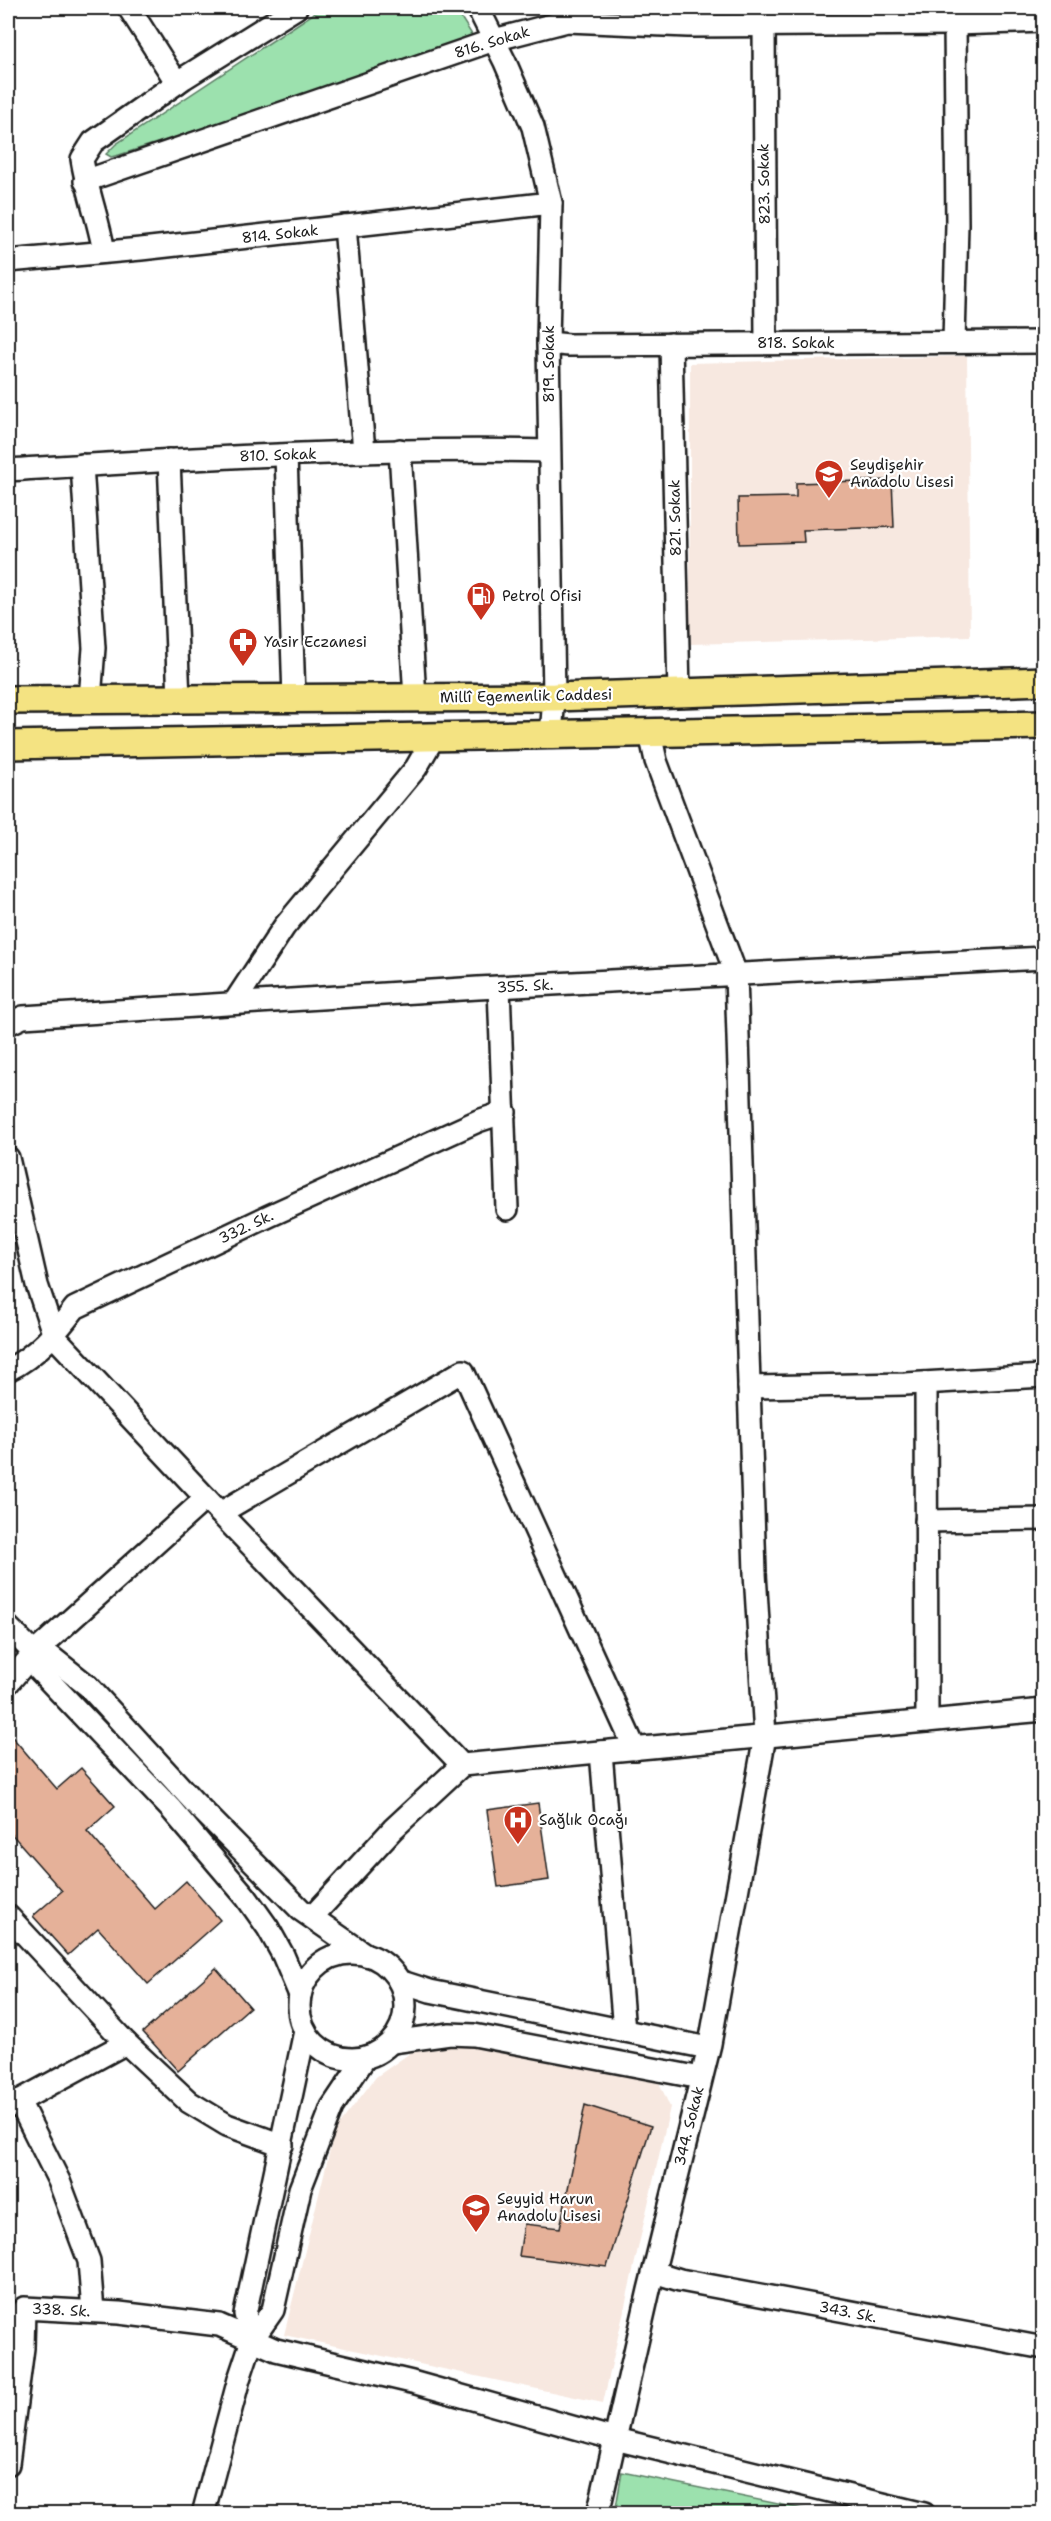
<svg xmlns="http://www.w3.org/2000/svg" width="1051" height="2521" font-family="'Shantell Sans',sans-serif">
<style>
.built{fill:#f7e8e0}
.green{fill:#9ce1ae;stroke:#5c7e65;stroke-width:1.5}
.building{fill:#e5b199;stroke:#1c1c1c;stroke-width:1.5}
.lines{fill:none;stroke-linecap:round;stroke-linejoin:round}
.minor-casing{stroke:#1c1c1c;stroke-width:26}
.major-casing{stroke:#1c1c1c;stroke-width:32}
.minor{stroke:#fff;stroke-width:21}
.major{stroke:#f4e382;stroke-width:27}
.labels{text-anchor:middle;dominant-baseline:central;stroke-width:4.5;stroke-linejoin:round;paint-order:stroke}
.street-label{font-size:15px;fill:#1c1c1c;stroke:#fff}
.poi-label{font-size:15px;fill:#1c1c1c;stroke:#fff;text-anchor:start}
</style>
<rect width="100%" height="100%" fill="#fff"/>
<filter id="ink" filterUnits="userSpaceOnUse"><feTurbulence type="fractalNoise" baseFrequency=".0167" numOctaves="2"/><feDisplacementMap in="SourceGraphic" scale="12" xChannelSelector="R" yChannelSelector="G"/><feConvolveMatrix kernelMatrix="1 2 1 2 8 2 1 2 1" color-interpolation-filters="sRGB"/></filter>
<g filter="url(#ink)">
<g class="built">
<polygon points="967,356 970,636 690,644 690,363"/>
<polygon points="473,2043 657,2078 670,2107 603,2403 284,2335 335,2130 376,2077 420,2046"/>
</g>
<g class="green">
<polygon points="322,8 455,8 476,41 119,155 111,157 106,154 116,144"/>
<polygon points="622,2472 822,2513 615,2513"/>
</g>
<g class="building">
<polygon points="892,480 894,527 803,530 804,542 739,544 738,498 796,497 796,483"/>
<polygon points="8,1732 57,1789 81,1768 115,1806 87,1831 155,1909 186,1881 220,1920 148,1984 98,1928 68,1955 33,1916 62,1891 8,1830"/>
<polygon points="538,1803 549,1880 498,1887 487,1810"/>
<polygon points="216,1968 250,2007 178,2071 143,2032"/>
<polygon points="585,2105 651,2126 607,2267 519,2256 524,2224 560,2228"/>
</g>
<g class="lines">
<g class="minor-casing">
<g id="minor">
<polyline points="129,8 177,83"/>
<polyline points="478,8 505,62 533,127 551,203 548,343 554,697 551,735"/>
<polyline points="764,26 766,343"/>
<polyline points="85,181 494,40 567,21 688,26 955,24 1044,21"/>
<polyline points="345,226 364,451"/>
<path d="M104,252C99,221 87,191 82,159L93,142L184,78L296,8"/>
<polyline points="8,261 141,249 551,203"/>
<polyline points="954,342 957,224 955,24"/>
<polyline points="548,343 569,345 1044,342"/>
<polyline points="671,344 679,693"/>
<polyline points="400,450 415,698"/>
<polyline points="286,455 294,698"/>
<polyline points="169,460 179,699"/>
<polyline points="82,465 94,648 90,699"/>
<path d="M8,470C188,459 368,447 549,451"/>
<polyline points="499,987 507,1209"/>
<polyline points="234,1003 284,927 416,768 434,737"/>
<polyline points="8,1024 23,1017 478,988 1044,958"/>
<polyline points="8,1158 37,1285 54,1336 220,1513 462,1765"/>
<path d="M8,1370C37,1355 55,1334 75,1308L269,1216L478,1121L505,1112"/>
<polyline points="926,1383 927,1721"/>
<polyline points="749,1387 905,1384 1044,1376"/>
<polyline points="220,1513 463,1371 635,1749"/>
<polyline points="926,1521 1044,1519"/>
<polyline points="8,1627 34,1653 38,1669 171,1809 246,1897 268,1928 283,1955 300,1995"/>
<polyline points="34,1653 50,1656 88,1686 194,1802 301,1910 366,1955"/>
<polyline points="8,1683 34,1653 206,1498"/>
<polyline points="601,1752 624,2031"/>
<polyline points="8,1916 126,2043 189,2102 227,2125 282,2145"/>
<polyline points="312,1917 393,1829 462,1765 1044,1710"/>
<circle cx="352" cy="2006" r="53"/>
<polyline points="399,1981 430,1991 708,2048"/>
<polyline points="392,2042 450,2034 474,2035 701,2078"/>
<polyline points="19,2101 59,2181 89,2261 93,2311"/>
<polyline points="8,2107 126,2043"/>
<polyline points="654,2272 680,2280 1044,2348"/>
<polyline points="252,2340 245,2314 305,2031"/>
<polyline points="8,2464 23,2348 24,2308 119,2313 219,2325 276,2350 412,2382 615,2439 924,2514"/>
<polyline points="203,2514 239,2379 252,2340 273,2310 300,2189 332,2107 365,2058"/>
<polyline points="598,2514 649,2290 710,2044 765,1736 755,1573 736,974 656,761 650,733"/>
</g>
</g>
<g class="major-casing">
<g id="major">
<polyline points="8,700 554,697 1044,681"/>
<polyline points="8,745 1044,725"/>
</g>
</g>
<use href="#minor" class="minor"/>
<use href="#major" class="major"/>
</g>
</g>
<defs>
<g id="school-pin" transform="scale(1.5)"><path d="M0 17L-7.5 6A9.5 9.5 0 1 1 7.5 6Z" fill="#c8321e" stroke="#fff"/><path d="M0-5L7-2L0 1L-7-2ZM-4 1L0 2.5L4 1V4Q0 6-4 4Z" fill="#fff"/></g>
<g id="fuel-pin" transform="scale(1.5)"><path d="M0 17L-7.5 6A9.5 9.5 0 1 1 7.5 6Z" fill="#c8321e" stroke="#fff"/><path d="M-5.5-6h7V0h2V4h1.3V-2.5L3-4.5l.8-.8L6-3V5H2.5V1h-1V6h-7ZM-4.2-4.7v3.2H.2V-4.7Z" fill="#fff"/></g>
<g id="pharmacy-pin" transform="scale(1.5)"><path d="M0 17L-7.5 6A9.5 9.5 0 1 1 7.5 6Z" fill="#c8321e" stroke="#fff"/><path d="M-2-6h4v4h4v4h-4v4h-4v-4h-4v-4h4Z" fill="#fff"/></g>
<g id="hospital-pin" transform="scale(1.5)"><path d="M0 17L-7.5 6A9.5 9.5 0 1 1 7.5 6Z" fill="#c8321e" stroke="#fff"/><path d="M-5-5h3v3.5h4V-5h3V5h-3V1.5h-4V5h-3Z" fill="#fff"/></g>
</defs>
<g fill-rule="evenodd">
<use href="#school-pin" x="829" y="474"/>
<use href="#fuel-pin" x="481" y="596"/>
<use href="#pharmacy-pin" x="243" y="642"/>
<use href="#hospital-pin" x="518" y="1820"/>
<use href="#school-pin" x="476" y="2208"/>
</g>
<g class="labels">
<g class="street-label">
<text transform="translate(492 42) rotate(-17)">816. Sokak</text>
<text transform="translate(764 184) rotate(-91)">823. Sokak</text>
<text transform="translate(280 234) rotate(-6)">814. Sokak</text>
<text x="796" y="343">818. Sokak</text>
<text transform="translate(549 364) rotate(-90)">819. Sokak</text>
<text transform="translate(278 455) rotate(-2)">810. Sokak</text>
<text transform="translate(675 518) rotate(-91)">821. Sokak</text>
<text transform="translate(526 696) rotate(-1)">Millî Egemenlik Caddesi</text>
<text transform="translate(525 986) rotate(-3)">355. Sk.</text>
<text transform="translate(246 1227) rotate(-25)">332. Sk.</text>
<text transform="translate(689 2126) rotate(-76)">344. Sokak</text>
<text transform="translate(61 2310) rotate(3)">338. Sk.</text>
<text transform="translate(848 2312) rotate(11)">343. Sk.</text>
</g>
<g class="poi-label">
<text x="850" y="465">Seydişehir<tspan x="850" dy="17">Anadolu Lisesi</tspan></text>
<text x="502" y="596">Petrol Ofisi</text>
<text x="264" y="642">Yasir Eczanesi</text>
<text x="539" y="1820">Sağlık Ocağı</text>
<text x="497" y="2199">Seyyid Harun<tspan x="497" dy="17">Anadolu Lisesi</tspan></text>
</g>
</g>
<rect width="1051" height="2521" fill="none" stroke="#fff" stroke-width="30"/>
<rect x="15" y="15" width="1021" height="2491" fill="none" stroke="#1c1c1c" stroke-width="2" filter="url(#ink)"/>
</svg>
